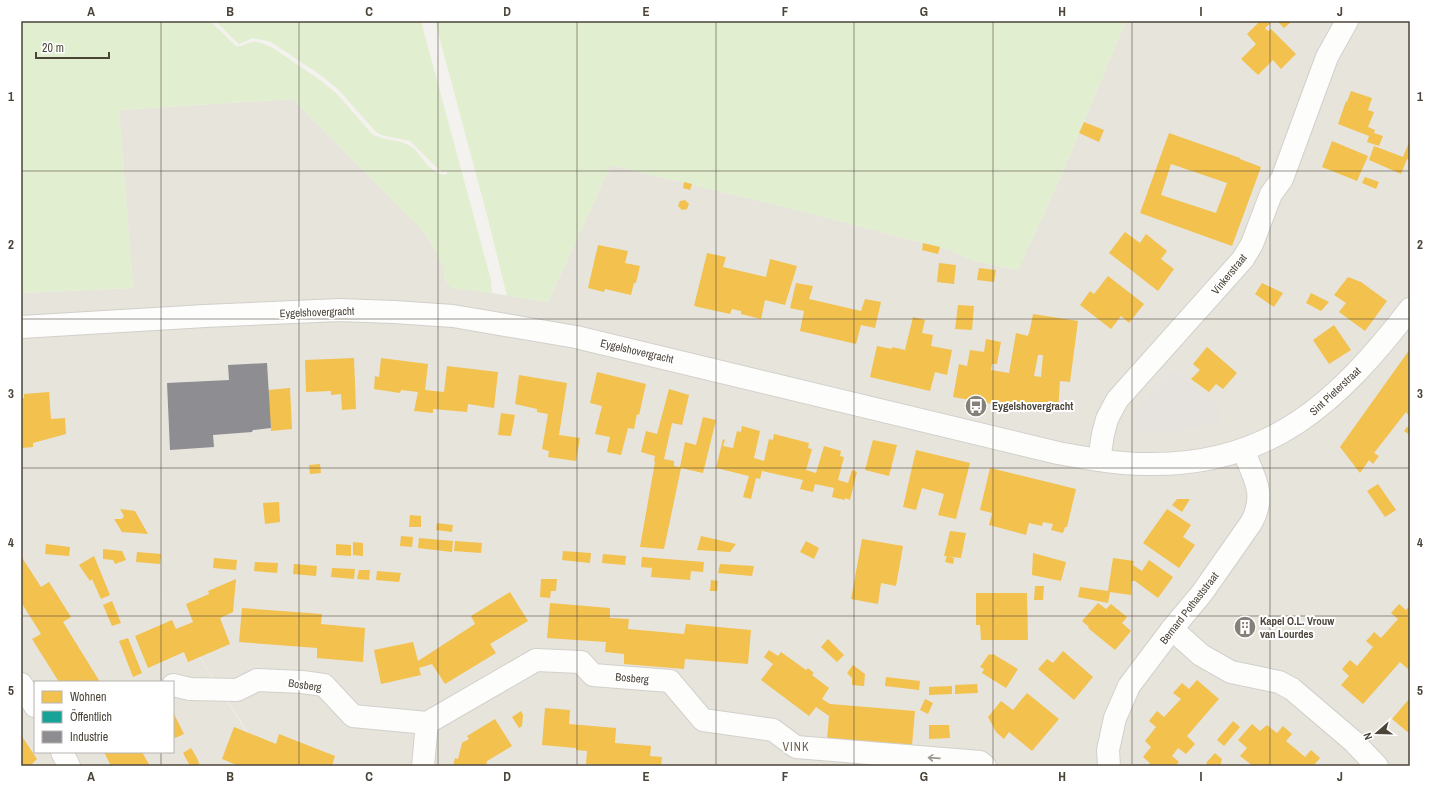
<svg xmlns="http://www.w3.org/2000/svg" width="1431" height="787" font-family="'Archivo Narrow',sans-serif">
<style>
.residential{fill:#e7e4dc;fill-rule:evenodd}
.green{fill:#e1eecf}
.parking{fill:#e6e3df}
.homes{fill:#f2c14e;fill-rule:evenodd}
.public{fill:#17a398}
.industry{fill:#8d8d92}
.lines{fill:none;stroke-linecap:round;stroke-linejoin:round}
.minor-casing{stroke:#d2d0cb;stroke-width:24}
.tertiary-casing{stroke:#d2d0cb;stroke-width:24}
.minor{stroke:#fdfdfc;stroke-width:22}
.tertiary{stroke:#fdfdfc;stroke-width:22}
.oneway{stroke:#9b9791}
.grid{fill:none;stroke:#4b4439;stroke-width:1;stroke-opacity:0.55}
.labels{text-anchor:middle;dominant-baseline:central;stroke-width:4;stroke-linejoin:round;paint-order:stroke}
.street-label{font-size:11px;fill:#4b4439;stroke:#fff}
.poi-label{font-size:11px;font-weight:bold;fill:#4b4439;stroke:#fff;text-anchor:start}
.neighbourhood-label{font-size:12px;letter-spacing:1px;fill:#6e6250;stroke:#fff}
.neatline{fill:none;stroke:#4b4439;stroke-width:1.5}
.grid-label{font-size:13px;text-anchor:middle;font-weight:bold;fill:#4b4439}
</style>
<rect width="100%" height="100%" fill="#f4f2ee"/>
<path class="residential" d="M1126,21H1410V766H269L151,580L268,766H21V293L133,288L119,110L293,99L426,234L444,267V279L479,291L548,302L611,165L809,213L950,250L974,261L1018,270L1062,174ZM35,682H173V752H35Z"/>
<g class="green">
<path d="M21,21H210L236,46C243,47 244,44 249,43C257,40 266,45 273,48L320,80L337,94L372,134C385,142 402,138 414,149C423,157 433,178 447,174V171L443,172L438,169L410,141L381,135L375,131L338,89L319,74L271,42L263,40L253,38L239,44L215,21H421L491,280L492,293L451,288L444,279V267L426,234L293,99L119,110L133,288L21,293Z"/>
<polygon points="435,21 1126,21 1062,174 1018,270 974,261 950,250 809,213 611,165 548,302 507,296 488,219"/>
</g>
<polygon class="parking" points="1172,370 1217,406 1220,423 1178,431 1155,432 1136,430 1137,410 1152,390"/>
<g class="homes">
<polygon points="1257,21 1273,21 1265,28 1268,31 1271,29 1296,54 1281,69 1273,60 1258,75 1241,59 1256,44 1247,34 1258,23"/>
<polygon points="1277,21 1292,21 1284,28"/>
<polygon points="1351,91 1372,98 1368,110 1374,112 1368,127 1375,130 1374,133 1383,136 1379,146 1367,142 1369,136 1338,124 1346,101 1347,102"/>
<polygon points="1084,122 1104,130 1099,142 1079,133"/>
<path d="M1169,133L1240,158V159L1261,167L1232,246L1140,213ZM1171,164L1227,183L1216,213L1161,195Z"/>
<polygon points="1410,140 1410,160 1407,159 1401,174 1369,160 1374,146 1403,157"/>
<polygon points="1332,141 1368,156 1357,181 1322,167"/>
<polygon points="1365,177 1379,182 1376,189 1362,183"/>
<polygon points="684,182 692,184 690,190 683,188"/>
<polygon points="685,200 689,204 687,209 682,210 678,206 680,201"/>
<polygon points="1125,232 1140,243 1146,234 1167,251 1161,259 1174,269 1158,291 1109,253"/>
<polygon points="923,243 940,247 938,254 922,250"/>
<polygon points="598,245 628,251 625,263 640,266 636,283 634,283 631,295 605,289 604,292 588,288"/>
<polygon points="707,253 726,257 723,267 766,277 770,259 797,266 785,305 765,300 761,319 741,314 741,311 732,309 730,314 694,306"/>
<polygon points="939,263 956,265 954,284 937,282"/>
<polygon points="979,268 996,270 994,282 977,280"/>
<polygon points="1108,276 1144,304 1129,323 1121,316 1111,329 1080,305 1090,291 1094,294"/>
<polygon points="1348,277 1361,282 1387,301 1365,331 1339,312 1346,303 1334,295"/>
<polygon points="796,283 813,286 809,299 861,311 865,299 881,302 875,328 861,325 856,344 800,331 804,311 790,308"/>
<polygon points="1262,283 1283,293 1274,307 1255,294"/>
<polygon points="1311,293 1329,302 1321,311 1306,303"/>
<polygon points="958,305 974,306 972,330 955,329"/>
<path d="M1033,314L1078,321L1070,382L1060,381L1058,411L1015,408L953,397L959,364L967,366L970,350L984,352L986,339L1001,342L997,364H992L991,370L1009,373L1016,333L1028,336V334H1029ZM1038,355H1043L1041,377L1034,376Z"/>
<polygon points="913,317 925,320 922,333 933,335 931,346 952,350 947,375 935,372 930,391 870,377 877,346 892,349 892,347 905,350"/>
<polygon points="1334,325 1351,350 1329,364 1313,340"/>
<polygon points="1207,347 1237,373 1223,389 1216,384 1209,392 1191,379 1200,370 1193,364"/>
<polygon points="1410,349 1410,417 1406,412 1374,453 1379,456 1373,464 1369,460 1360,473 1340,447"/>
<polygon points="354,358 356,409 342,410 341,394 331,395 331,391 306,392 305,360"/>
<polygon points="381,358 428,364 425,390 444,392 447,366 498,372 494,408 468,404 467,412 433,409 433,413 414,411 418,392 401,390 400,393 374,389 375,376 379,377"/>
<polygon points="597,372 646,384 639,415 637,414 634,429 628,428 621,455 607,452 610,437 595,434 602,406 590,403"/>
<polygon points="519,375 567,383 559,435 580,438 576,461 548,457 549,451 542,449 548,414 537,412 537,409 515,404"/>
<polygon points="290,388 292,429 271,431 268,390"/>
<polygon points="669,389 689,395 682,425 672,423 664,459 674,461 674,466 680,467 685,442 696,445 703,417 716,420 703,473 681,468 664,549 640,547 655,462 654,461 655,456 641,452 646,431 657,434"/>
<polygon points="49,392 51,419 65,418 66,434 33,443 33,447 21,448 21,398 24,398 24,394"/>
<polygon points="501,413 515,415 511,436 498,435"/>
<polygon points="742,426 760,431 754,458 764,461 769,439 773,440 774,434 809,443 808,448 812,449 806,470 816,473 824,446 841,451 840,456 844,457 838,480 848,483 852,470 857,472 850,500 845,498 845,500 832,497 834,488 815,484 813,492 800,489 803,480 762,471 760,479 756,478 751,499 743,497 749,476 716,468 723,439 725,440 723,446 733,448 737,431 741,432"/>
<polygon points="1407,427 1410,428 1410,435 1404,431"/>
<polygon points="873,440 897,445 889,476 865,470"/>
<polygon points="916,450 970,463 956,519 938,515 944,494 922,488 916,510 903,507"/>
<polygon points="320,464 321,473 310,474 309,465"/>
<polygon points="990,468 1076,489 1067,527 1065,527 1063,533 1051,530 1053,524 1043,522 1042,526 1029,523 1026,535 989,525 992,513 980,510"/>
<polygon points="1378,484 1396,510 1385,517 1367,491"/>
<polygon points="1177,499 1190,499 1182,512 1172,505"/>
<polygon points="279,502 280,522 265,524 263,503"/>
<polygon points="120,509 135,511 148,534 122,532 114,519 122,519 124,516"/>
<polygon points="1167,509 1191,525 1183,537 1195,545 1179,568 1143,543"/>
<polygon points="410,515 421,516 421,527 409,527"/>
<polygon points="437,523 453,525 452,532 436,530"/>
<polygon points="950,531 966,533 961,558 944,556"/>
<polygon points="401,536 413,537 412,547 400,546"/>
<polygon points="701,536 736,544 730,552 697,550"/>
<polygon points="419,538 453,541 452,552 418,548"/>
<polygon points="862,539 903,546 896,586 881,583 878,604 851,599"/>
<polygon points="455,541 482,543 481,553 454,551"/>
<polygon points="806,541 819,548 814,559 800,552"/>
<polygon points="353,542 363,543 363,556 353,555"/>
<polygon points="46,544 70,547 69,556 45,554"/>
<polygon points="336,544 351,545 351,556 336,555"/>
<polygon points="103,549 122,551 126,560 115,564 113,560 103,559"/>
<polygon points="563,551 591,553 590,563 562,560"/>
<polygon points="137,552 161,554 160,564 136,562"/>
<polygon points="1033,553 1066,562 1061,581 1032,575"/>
<polygon points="603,554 626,556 625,565 602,563"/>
<polygon points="21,556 41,587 49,582 71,617 63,622 100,682 59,682 32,639 41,634 21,602"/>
<polygon points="94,556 110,595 101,599 92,579 90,581 79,565"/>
<polygon points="947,556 954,558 953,564 945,562"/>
<polygon points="642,557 704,562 703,572 691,571 690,580 651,577 652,568 641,567"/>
<polygon points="214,558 237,560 236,570 213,568"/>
<polygon points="1113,558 1134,561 1133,565 1142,571 1149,560 1173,577 1158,598 1135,581 1132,581 1131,595 1110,592 1108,603 1078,597 1080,587 1108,591"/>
<polygon points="255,562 278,563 277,573 254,571"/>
<polygon points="294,564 317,566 316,576 293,574"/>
<polygon points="720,564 754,566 752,576 718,573"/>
<polygon points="332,568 355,569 354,579 331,577"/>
<polygon points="359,570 370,570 369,580 357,579"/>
<polygon points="377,571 401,573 399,582 376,580"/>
<polygon points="236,579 233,612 220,618 230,644 188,662 184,652 148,668 135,636 172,620 176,629 193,622 186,604 209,594 208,591"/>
<polygon points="541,579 557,579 556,591 551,591 550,598 540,597"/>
<polygon points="711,580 718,581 717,591 710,591"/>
<polygon points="1035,586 1044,586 1043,600 1034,600"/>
<polygon points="510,592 528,621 490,644 496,653 445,684 432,664 419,668 421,675 381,684 374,650 413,642 418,661 475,624 471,616"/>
<polygon points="976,593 1027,593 1028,640 981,640 980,625 976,625"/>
<polygon points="112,601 121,623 112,626 103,605"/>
<polygon points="550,603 610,608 610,618 629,619 628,629 684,634 686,624 751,630 748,664 685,659 684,669 624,664 624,654 605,652 606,642 547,638"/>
<polygon points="1098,603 1106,609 1111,604 1127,617 1122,623 1131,631 1115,650 1088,628 1089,627 1082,621"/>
<polygon points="1399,604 1406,610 1410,605 1410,667 1408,669 1400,662 1363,704 1341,685 1349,676 1342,669 1350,660 1357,666 1373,647 1366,641 1370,637 1374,632 1381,638 1398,619 1391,613"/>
<polygon points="242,608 322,614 321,624 365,628 363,662 317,658 317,648 239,642"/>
<polygon points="128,638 142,673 133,677 119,641"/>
<polygon points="828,639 844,655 837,662 821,647"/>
<polygon points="769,650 778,656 781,652 806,670 808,668 814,673 812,675 829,688 822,699 830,704 915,711 912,745 827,739 829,716 816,707 809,716 761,680 773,664 764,657"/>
<polygon points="1063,651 1093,677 1074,700 1038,669 1047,659 1053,663"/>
<polygon points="989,654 992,655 993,654 1018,669 1006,688 982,673 984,669 980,667"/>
<polygon points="853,665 865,674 864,686 852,685 852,678 847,673"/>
<polygon points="886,677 920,681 919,690 885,686"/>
<polygon points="1197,680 1219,699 1187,736 1195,744 1186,754 1178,748 1172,756 1179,762 1175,766 1147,766 1150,763 1143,757 1151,747 1145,741 1156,727 1149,721 1157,711 1164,717 1181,699 1173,693 1182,683 1189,689"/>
<polygon points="977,684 978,693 955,694 955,685"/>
<polygon points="952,686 952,694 929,695 929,687"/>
<polygon points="1027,693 1059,719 1032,751 1009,732 1004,739 996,732 988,717 1001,701 1013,710"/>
<polygon points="925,699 933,703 928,714 920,710"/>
<polygon points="1409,699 1410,700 1410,734 1392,719"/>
<polygon points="545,708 570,710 569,724 616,728 615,743 651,746 650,756 662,757 661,766 616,766 586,764 587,751 576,750 576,748 542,745"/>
<polygon points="521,711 523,715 522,726 519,728 512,717"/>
<polygon points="173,712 184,734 175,738 173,734"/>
<polygon points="495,719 512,746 487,761 486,766 453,766 455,758 458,759 462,743 469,739 467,736"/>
<polygon points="1233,721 1240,727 1224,746 1217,740"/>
<polygon points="1252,724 1260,731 1267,725 1277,733 1283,726 1292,734 1286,741 1305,757 1311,750 1320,758 1314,765 1315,766 1253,766 1240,756 1247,748 1238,740"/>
<polygon points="929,725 949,725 950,738 929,739"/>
<polygon points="234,727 276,744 279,734 335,756 332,766 239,766 222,759"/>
<polygon points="21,735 37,759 30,766 21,766"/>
<polygon points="191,748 197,758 200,766 190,766 183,753"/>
<polygon points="104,752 142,752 150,766 111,766"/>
<polygon points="1215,753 1222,759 1220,766 1209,766 1206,763"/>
</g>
<circle class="public" cx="1245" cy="627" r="7"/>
<polygon class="industry" points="267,363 271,428 253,430 252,432 213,435 214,447 170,450 167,383 229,380 228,365"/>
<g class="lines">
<g class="minor-casing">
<g id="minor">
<polyline points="1099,460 1103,434 1107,419 1117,400 1243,259 1252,244 1271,194 1282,179 1327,57 1347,21"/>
<polyline points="1172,629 1201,655 1231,672 1279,682 1292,689 1353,741 1377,766"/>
<polyline points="21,684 35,706"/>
<polyline points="173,685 190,689 237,690 257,680 302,682 324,685 353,716 427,723 536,660 581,662 593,675 670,681 703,720 773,730 796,747 980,762 985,766"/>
<polyline points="62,752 69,766"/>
<polyline points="423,766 427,723"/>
<path d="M1109,766L1108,750L1115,718L1129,686L1172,629L1202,593L1251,523C1267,495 1254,477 1243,450"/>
</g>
</g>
<g class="tertiary-casing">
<path id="tertiary" d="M21,327L205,316L339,310L394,312L453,316L576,337L1058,453C1086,458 1115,464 1145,464C1270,467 1338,402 1410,309"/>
</g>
<use href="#minor" class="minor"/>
<use href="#tertiary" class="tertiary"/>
</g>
<defs><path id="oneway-shaft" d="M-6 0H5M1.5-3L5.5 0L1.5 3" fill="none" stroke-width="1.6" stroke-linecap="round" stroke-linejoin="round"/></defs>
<use class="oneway" href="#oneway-shaft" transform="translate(934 758) rotate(-176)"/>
<path class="grid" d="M161,21V682M299,21V766M438,21V766M577,21V766M716,21V766M854,21V766M993,21V766M1132,21V766M1270,21V766M21,171H1410M21,319H1410M21,468H1410M21,616H1410M161,752V766"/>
<defs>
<g id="bus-disc" transform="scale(1.15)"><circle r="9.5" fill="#868178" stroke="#fff"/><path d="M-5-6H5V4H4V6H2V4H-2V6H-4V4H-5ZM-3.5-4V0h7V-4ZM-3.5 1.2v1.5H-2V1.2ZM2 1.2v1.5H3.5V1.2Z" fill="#fff"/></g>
<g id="building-disc" transform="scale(1.15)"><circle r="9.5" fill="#868178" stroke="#fff"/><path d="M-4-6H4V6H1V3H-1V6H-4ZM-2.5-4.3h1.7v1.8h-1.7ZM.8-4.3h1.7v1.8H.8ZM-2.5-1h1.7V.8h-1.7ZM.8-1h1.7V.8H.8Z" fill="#fff"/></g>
</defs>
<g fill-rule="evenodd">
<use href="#bus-disc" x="976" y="406"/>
<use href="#building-disc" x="1245" y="627"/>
</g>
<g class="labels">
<g class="street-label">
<text transform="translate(1229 274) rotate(-51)">Vinkerstraat</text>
<text transform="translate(317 312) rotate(-2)">Eygelshovergracht</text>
<text transform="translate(637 351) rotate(13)">Eygelshovergracht</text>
<text transform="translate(1335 391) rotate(-43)">Sint Pieterstraat</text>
<text transform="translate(1189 608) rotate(-52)">Bernard Pothaststraat</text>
<text transform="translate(632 678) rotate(5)">Bosberg</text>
<text transform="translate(305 685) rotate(8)">Bosberg</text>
</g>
<g class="poi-label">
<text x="992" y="406">Eygelshovergracht</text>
<text x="1260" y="621">Kapel O.L. Vrouw<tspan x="1260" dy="13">van Lourdes</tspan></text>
</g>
<g class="neighbourhood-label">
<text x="796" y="747">VINK</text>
</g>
</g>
<rect width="1431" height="787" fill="none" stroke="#ffffff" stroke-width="44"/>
<rect x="34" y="681" width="140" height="72" fill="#ffffff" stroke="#b7b4b0"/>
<rect x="42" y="691" width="20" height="12" fill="#f2c14e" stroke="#b7b4b0"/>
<text x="70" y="701" font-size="12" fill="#4b4439">Wohnen</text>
<rect x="42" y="711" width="20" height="12" fill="#17a398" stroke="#b7b4b0"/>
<text x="70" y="721" font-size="12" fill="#4b4439">Öffentlich</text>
<rect x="42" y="731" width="20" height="12" fill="#8d8d92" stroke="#b7b4b0"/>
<text x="70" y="741" font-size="12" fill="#4b4439">Industrie</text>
<g transform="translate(1377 733) rotate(250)" stroke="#ffffff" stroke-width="3" paint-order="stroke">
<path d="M0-3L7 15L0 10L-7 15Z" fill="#4b4439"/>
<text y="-6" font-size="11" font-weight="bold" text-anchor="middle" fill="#4b4439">N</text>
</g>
<path d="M36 52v6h73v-6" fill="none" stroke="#4b4439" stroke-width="2"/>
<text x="42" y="52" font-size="12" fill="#4b4439" stroke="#ffffff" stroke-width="3" paint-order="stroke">20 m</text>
<rect x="22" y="22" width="1387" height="743" class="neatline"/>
<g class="grid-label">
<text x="91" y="16">A</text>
<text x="230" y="16">B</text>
<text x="369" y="16">C</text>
<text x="507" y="16">D</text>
<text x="646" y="16">E</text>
<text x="785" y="16">F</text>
<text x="924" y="16">G</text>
<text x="1062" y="16">H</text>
<text x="1201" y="16">I</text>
<text x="1340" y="16">J</text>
<text x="11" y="101">1</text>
<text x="1420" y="101">1</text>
<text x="11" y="249">2</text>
<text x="1420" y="249">2</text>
<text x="11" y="398">3</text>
<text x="1420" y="398">3</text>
<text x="11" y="547">4</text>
<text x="1420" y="547">4</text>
<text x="11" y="695">5</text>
<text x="1420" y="695">5</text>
<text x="91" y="781">A</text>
<text x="230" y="781">B</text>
<text x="369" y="781">C</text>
<text x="507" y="781">D</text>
<text x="646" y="781">E</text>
<text x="785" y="781">F</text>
<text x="924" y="781">G</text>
<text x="1062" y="781">H</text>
<text x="1201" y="781">I</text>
<text x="1340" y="781">J</text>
</g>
</svg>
